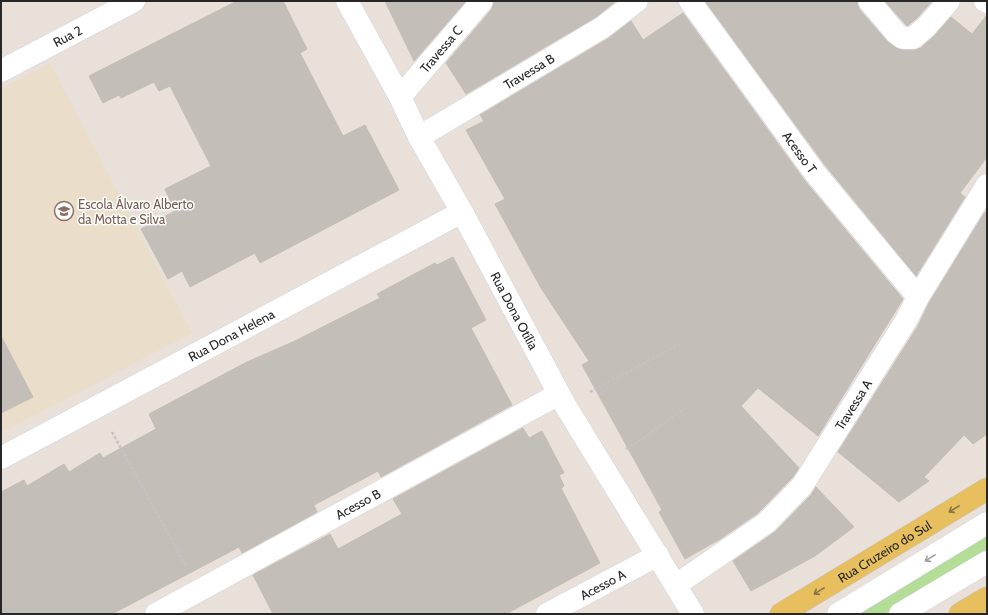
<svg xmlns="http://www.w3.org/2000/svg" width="988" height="615" font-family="Cabin,sans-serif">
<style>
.education{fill:#eaddc9}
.green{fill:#b4dd98}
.building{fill:#c4beb9;stroke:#c4bdb3}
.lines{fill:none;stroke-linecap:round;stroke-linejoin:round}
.minor-casing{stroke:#ced3df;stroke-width:23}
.major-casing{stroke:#c3c3c3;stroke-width:23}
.path{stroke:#c3c3c3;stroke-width:2.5;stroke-dasharray:3 2;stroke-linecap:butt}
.minor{stroke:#fff;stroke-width:22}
.major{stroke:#e7bf5f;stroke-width:22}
.oneway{stroke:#877343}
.oneway2{stroke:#9e9e9e}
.labels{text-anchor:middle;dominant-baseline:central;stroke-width:3;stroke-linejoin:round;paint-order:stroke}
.street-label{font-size:13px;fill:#272727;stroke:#fff}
.education-label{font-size:13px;fill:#785e54;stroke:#fff;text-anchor:start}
</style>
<rect width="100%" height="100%" fill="#e9e1d9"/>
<polygon class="education" points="50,63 192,333 1,433 1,88"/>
<polygon class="green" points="987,533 987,551 885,614 855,614"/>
<g class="building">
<polygon points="237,1 283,1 307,49 300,53 343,136 365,125 399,190 260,263 255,253 190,287 182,271 168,279 141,229 175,211 165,189 211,166 170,86 159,91 154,82 121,98 119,95 103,103 89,76"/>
<polygon points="385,1 466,1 414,61"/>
<polygon points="494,1 616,1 596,17 466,94 446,63 492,9"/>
<polygon points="705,1 857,1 859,9 887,41 896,48 903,50 913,50 921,48 935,35 951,17 972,34 987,15 987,157 960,193 965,197 916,276 825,165"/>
<polygon points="885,1 932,1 917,18 907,26"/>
<polygon points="683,13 805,181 903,299 818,436 758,388 741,406 799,468 792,478 758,513 720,539 685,559 659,512 662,510 582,365 589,361 541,288 495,204 505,199 466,130 484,121 480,115 609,38 631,21 643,40"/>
<polygon points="985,212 987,214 987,434 973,444 964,435 924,477 929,481 899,502 838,452 918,326 929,303"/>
<polygon points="453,257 486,320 471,328 512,405 381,477 378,471 314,505 317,512 242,553 239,547 112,614 1,614 1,492 24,480 27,486 64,464 69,472 100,453 103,458 156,429 149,414 247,362 295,341 380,298 377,294 435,263 437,265"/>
<polygon points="1,336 33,397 1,413"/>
<polygon points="523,428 529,438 542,431 564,473 559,475 564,486 561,488 600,563 506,614 273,614 253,575 330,534 338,549 402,514 393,499"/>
<polygon points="816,487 854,527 815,556 751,591 733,561 775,532 811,495"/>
</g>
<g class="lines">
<g class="minor-casing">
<g id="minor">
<path id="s1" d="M347,1L400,97L419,137L462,212L565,405L693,614"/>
<path id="s2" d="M690,1L815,173L918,297"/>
<polyline points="869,1 896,33 903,38 913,38 926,27 949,1"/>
<polyline points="985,1 987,2"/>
<path id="s3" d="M1,71L134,1"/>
<path id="s4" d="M400,97L482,1"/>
<path id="s5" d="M419,137L603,27L637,1"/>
<path id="s6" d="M1,458L462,212"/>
<path id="s7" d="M676,585L766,523L802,486L907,319L918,297L987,185"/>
<path id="s8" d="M156,614L559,394"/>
<path id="s9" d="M547,614L658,555"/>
<polyline points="838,614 987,523"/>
<polyline points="900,614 987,562"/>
</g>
</g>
<g class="major-casing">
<g id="major">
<path id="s10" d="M781,614L987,489"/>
<polyline points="960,614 987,598"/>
</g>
</g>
<g class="path">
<polyline points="590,392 682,343"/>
<polyline points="112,432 186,566"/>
<polyline points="626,449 645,437 688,406"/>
</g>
<use href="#minor" class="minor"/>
<use href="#major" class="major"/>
</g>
<defs><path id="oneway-shaft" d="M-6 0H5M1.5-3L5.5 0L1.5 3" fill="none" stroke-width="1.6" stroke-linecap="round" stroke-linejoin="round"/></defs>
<g class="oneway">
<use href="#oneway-shaft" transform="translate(954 509) rotate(149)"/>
<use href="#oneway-shaft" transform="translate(819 591) rotate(149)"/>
</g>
<use class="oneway2" href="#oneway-shaft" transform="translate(930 558) rotate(148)"/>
<defs>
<g id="school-ring" transform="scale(1)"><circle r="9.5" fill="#fff" stroke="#8d6e63" stroke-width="1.5"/><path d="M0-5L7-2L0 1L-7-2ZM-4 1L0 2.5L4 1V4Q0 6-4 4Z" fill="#8d6e63"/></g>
</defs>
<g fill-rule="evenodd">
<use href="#school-ring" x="64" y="211"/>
</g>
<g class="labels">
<g class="street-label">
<text stroke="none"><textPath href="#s3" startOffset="75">Rua 2</textPath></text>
<text stroke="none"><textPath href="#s4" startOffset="63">Travessa C</textPath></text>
<text stroke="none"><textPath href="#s5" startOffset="128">Travessa B</textPath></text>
<text stroke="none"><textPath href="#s2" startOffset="187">Acesso T</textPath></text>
<text stroke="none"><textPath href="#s1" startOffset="352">Rua Dona Otília</textPath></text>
<text stroke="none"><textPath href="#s6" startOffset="261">Rua Dona Helena</textPath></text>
<text stroke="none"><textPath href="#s7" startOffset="257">Travessa A</textPath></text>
<text stroke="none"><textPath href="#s8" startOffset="230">Acesso B</textPath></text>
<text stroke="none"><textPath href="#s10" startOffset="121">Rua Cruzeiro do Sul</textPath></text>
<text stroke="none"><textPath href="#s9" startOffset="63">Acesso A</textPath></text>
</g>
<g class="education-label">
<text x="78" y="204">Escola Álvaro Alberto<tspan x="78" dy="15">da Motta e Silva</tspan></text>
</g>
</g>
<rect width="988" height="615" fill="none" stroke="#272727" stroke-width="4"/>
</svg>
